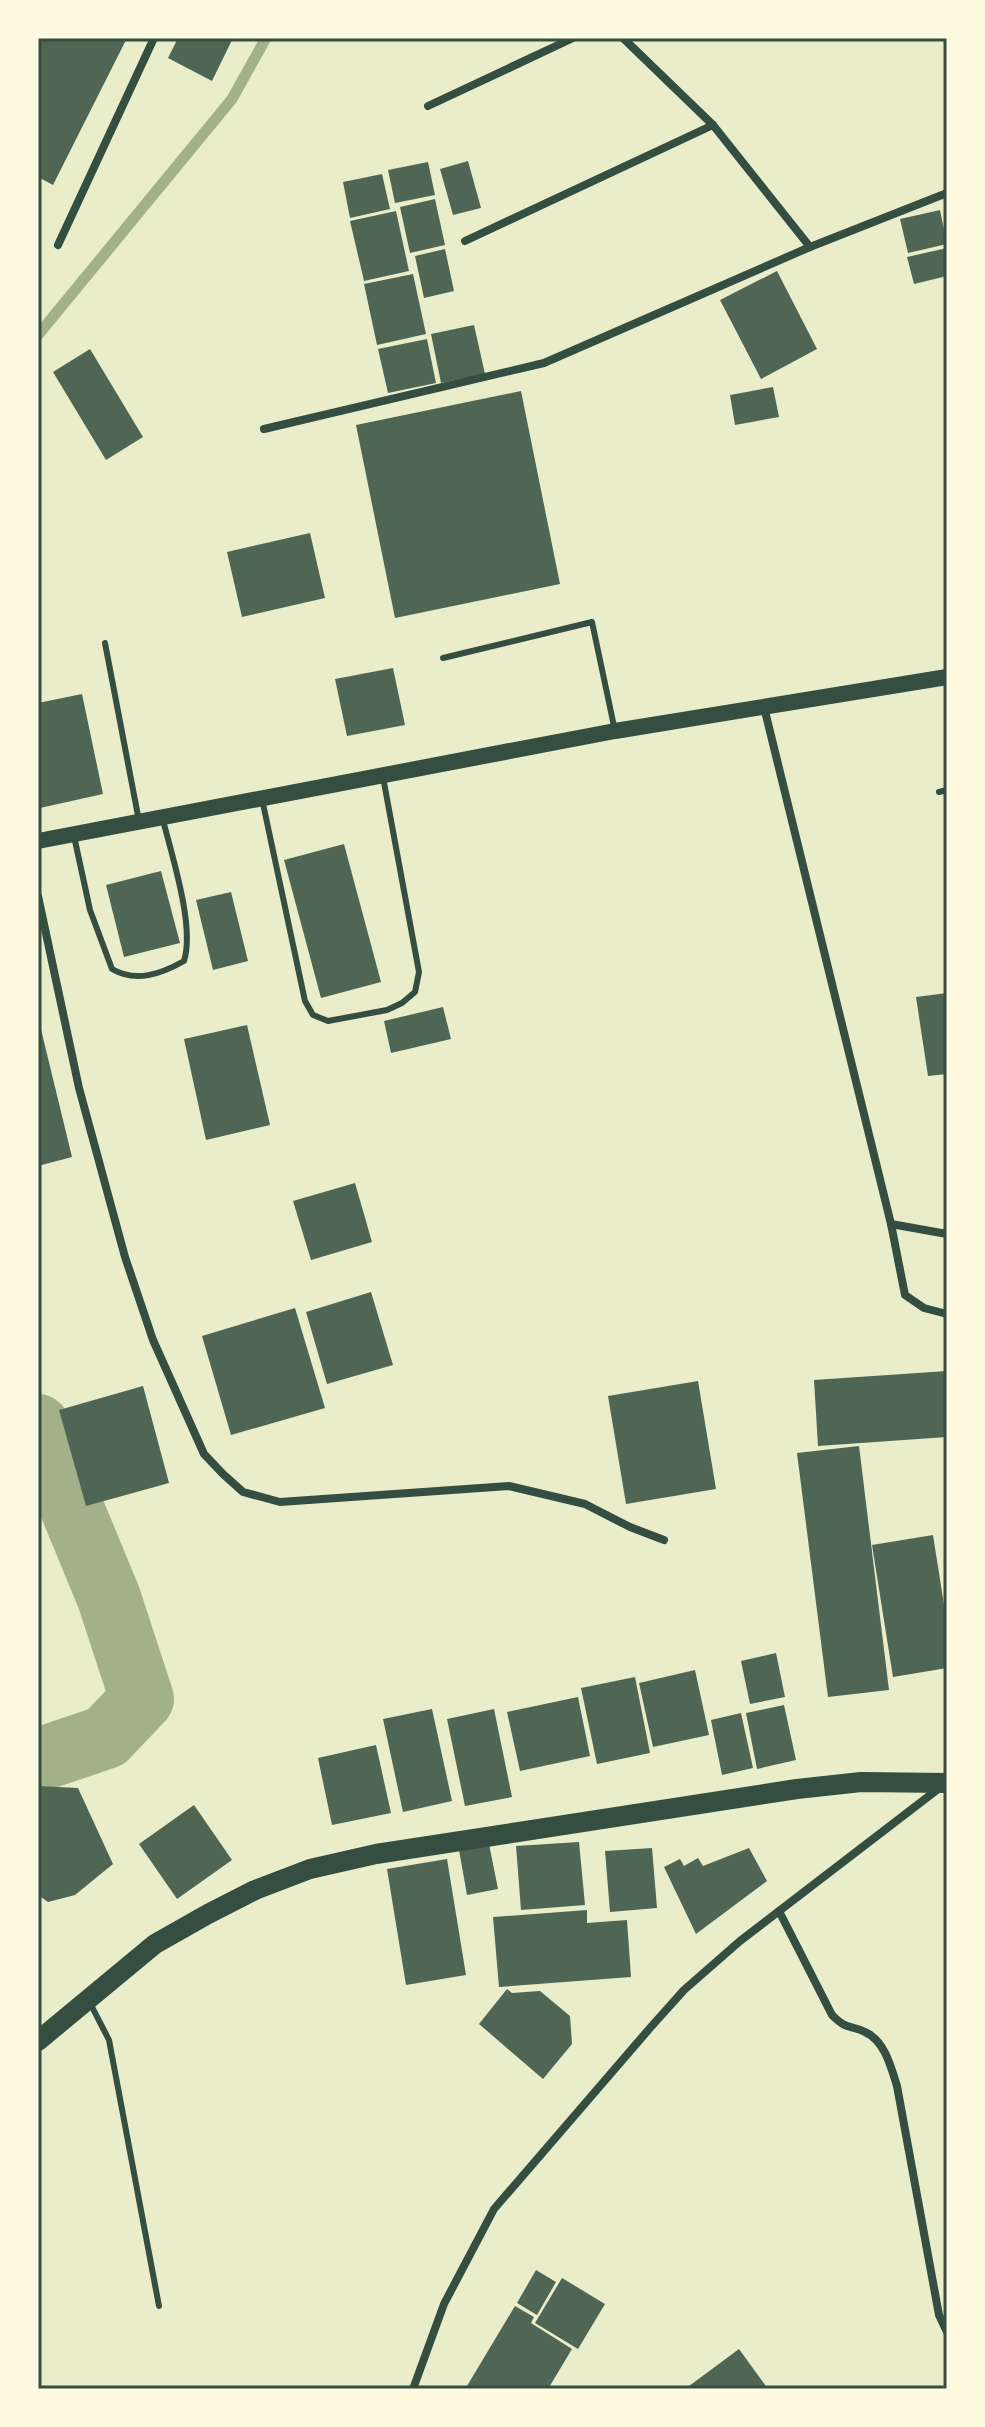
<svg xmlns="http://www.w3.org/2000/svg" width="985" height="2427" font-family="Overpass,sans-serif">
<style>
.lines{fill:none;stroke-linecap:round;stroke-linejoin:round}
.stream{stroke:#a3b18a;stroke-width:11}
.river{stroke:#a3b18a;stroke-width:64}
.building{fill:#4f6655}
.service{stroke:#344e41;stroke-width:6}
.minor{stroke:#344e41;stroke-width:8}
.secondary{stroke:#344e41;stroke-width:16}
.primary{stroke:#344e41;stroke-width:20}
.neatline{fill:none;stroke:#344e41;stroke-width:3}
</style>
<rect width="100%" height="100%" fill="#e9edc9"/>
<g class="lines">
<polyline class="stream" points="38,335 232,99 266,38"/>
<polyline class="river" points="38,1426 109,1598 142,1699 106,1737 38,1760"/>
</g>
<g class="building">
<polygon points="38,38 127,38 53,185 38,177"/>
<polygon points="178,38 233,38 212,81 168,58"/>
<polygon points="468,161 481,208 453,215 440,169"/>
<polygon points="428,162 435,195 395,203 388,170"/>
<polygon points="382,174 390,209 350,218 343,182"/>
<polygon points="435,199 445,245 410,253 400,207"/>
<polygon points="940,210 947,244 908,253 900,219"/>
<polygon points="396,211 409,271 364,281 350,221"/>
<polygon points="947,248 947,276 914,284 907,257"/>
<polygon points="445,249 454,291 424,298 415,256"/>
<polygon points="777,271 817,349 761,379 720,300"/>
<polygon points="413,274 426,334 377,345 364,284"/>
<polygon points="474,325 485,374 441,383 431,334"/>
<polygon points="427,339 436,383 388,393 378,349"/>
<polygon points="90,349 143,437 106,460 53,372"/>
<polygon points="773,387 779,417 735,425 730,395"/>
<polygon points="521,391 560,584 395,618 356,425"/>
<polygon points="310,533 325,598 242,617 227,552"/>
<polygon points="393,668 405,725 347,736 335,679"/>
<polygon points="82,694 103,794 40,808 38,703"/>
<polygon points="344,844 381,982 321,998 284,860"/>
<polygon points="161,871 180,943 124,957 106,885"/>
<polygon points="231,892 248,961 213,970 196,900"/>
<polygon points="947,993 947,1074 928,1076 916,997"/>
<polygon points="443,1007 451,1039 391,1053 384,1021"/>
<polygon points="38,1017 72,1157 38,1166"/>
<polygon points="247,1025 270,1125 206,1140 184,1039"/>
<polygon points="355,1183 372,1242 311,1260 293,1201"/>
<polygon points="371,1292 393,1365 327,1384 306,1312"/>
<polygon points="295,1308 325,1408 231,1435 202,1336"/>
<polygon points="947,1371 947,1437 818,1446 814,1380"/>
<polygon points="698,1381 716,1489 626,1504 608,1396"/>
<polygon points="143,1386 169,1483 86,1506 59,1410"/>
<polygon points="859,1446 889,1690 828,1697 797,1453"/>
<polygon points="933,1535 947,1624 947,1668 893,1677 872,1545"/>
<polygon points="776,1653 785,1697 750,1704 741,1661"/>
<polygon points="695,1670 709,1735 653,1747 639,1683"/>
<polygon points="635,1677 650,1753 597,1764 581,1688"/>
<polygon points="578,1697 590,1756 520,1771 507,1712"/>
<polygon points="784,1705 796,1760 757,1769 746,1713"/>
<polygon points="432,1709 452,1801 403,1812 383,1719"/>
<polygon points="494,1709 512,1797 465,1806 447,1719"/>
<polygon points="741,1713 753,1768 722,1775 711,1720"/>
<polygon points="376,1745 391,1813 332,1825 318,1758"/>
<polygon points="38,1786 78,1788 113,1864 75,1895 48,1902 38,1895"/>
<polygon points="194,1805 232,1860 177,1899 139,1844"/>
<polygon points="579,1842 585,1905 521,1910 516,1846"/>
<polygon points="489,1844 498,1889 467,1895 459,1850"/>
<polygon points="652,1848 657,1908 610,1912 605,1851"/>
<polygon points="749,1848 767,1881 696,1934 664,1867 680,1859 684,1866 698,1858 703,1866"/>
<polygon points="447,1859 466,1975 406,1985 387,1869"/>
<polygon points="587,1910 587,1923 627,1920 631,1977 499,1987 493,1917"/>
<polygon points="507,1989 512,1993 540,1991 570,2016 572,2044 543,2079 479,2024"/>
<polygon points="536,2270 556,2282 537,2315 517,2303"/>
<polygon points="562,2278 605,2304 578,2349 535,2323"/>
<polygon points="515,2306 534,2317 531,2323 572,2349 548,2389 471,2389 467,2386"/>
<polygon points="739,2349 768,2389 685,2389"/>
</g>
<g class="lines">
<g class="service">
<polyline points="105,643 139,821"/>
<polyline points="443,658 592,622 615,731"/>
<polyline points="939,792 947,790"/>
<polyline points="262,799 305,1001 313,1015 328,1021 387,1010 402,1003 415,992 419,972 383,777"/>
<path d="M74,836L90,910L112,969C136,983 161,974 184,961C195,927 172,856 163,820"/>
<polyline points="90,2003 109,2040 159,2306"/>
</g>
<g class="minor">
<polyline points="623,38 713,125 810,247"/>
<polyline points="428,106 573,38"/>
<polyline points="465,241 713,125"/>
<polyline points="58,245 154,38"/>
<polyline points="264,429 544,363 810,247 947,193"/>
<polyline points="764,707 891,1224 905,1295 924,1308 947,1314"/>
<polyline points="38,896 79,1088 125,1257 153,1340 204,1454 223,1474 243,1492 280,1502 509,1486 585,1504 630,1527 664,1540"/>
<polyline points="891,1224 947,1234"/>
<path d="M779,1911L832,2015C848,2031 849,2024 865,2032C885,2041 891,2067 897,2086L939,2315L947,2332"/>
<polyline points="413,2389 444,2304 494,2209 650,2028 684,1990 740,1941 942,1786"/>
</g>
<polyline class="secondary" points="38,841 615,731 947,677"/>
<polyline class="primary" points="38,2041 155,1944 208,1914 255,1890 310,1869 376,1854 797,1789 861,1782 947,1783"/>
</g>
<rect width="985" height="2427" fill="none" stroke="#fefae0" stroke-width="80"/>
<rect x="40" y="40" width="905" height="2347" class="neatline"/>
</svg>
